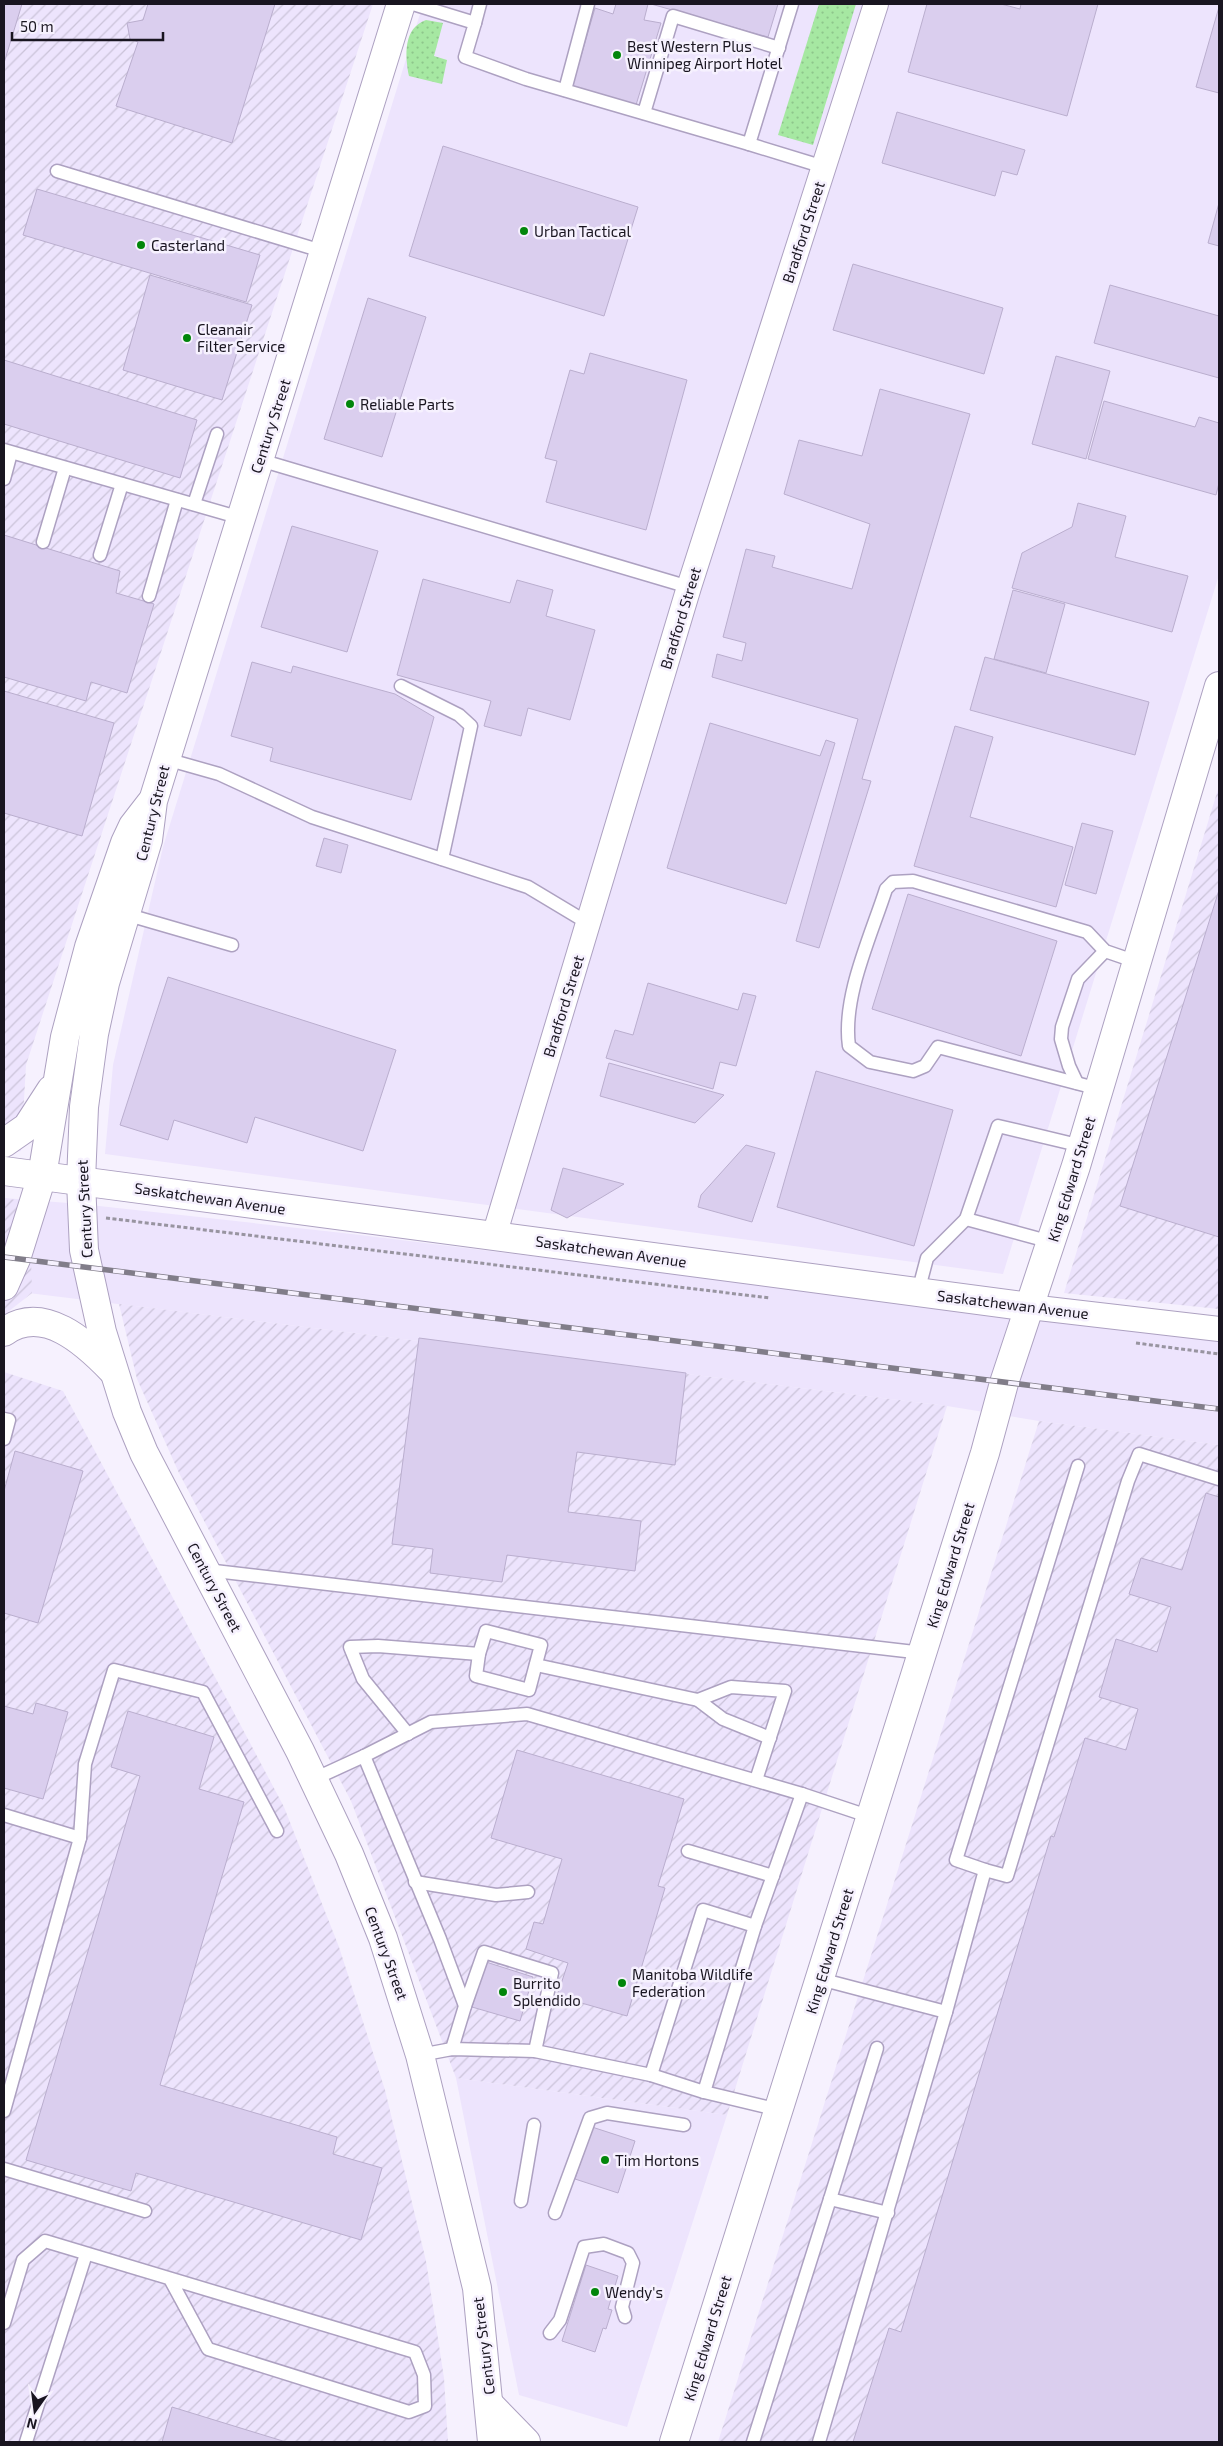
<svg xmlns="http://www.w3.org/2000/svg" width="1223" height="2446" font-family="'Exo 2',sans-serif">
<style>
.built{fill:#ede4fd}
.industrial{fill:url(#industrial-furrows)}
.green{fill:url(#green-dots)}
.building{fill:#daceee;stroke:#baaece}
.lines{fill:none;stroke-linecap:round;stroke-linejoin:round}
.lane-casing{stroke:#ada1c1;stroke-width:15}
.street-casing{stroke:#ada1c1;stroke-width:26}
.secondary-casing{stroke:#ada1c1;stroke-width:30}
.primary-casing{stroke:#ada1c1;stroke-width:30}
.path{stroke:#9894a0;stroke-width:3;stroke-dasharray:4 2.5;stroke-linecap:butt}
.lane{stroke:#fff;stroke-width:12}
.street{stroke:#fff;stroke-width:24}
.secondary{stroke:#fff;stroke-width:28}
.primary{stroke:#fff;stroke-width:28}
.rail-casing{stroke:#817d89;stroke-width:5.5}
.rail{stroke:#f6f1fe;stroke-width:4;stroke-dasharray:11;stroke-linecap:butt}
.poi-dot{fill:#02860b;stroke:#f6f1fe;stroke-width:2}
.labels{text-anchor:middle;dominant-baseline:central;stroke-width:5;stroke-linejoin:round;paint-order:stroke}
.poi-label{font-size:15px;fill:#191520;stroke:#f6f1fe;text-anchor:start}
.street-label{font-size:15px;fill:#191520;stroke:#f6f1fe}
</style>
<defs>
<pattern id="industrial-furrows" width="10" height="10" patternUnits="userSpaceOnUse" patternTransform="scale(1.25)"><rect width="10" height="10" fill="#ede4fd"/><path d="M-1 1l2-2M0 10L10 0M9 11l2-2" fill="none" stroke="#cbc3d9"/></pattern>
<pattern id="green-dots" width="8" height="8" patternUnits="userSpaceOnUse" patternTransform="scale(1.25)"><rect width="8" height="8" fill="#a6e8a2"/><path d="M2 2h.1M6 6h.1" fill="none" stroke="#8ec68b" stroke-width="1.8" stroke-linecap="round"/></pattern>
</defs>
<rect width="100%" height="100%" fill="#f6f1fe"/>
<g class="built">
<polygon points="423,4 1219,4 1219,575 1003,1274 105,1154 113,1065 163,847"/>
<polygon points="4,1198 81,1204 352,1234 1219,1341 1219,1445 1039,1421 947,1406 4,1290"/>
<polygon points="456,2078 727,2115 627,2427 519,2395"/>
</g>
<g class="industrial">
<polygon points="4,4 373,4 26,1065 21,1151 4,1154"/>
<polygon points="1219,786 1219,1309 1064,1293"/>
<polygon points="4,1198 16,1200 30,1221 32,1293 4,1315"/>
<polygon points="119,1304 947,1406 727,2115 456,2078 351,1801 179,1473 137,1379"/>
<polygon points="4,1372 63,1391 284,1807 339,1947 385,2090 426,2261 444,2378 448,2442 4,2442"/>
<polygon points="1039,1421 1219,1445 1219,2442 718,2442"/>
</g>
<g class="green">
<polygon points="819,4 856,4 813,145 778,135"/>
<path d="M426,20L443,23L434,56L447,60L442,84L409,76C405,56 403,28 426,20Z"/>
</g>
<g class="building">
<polygon points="4,4 22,4 4,63"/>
<polygon points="148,4 275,4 232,143 116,106 138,42 130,39 127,23 143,20"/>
<polygon points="616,4 648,4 644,20 661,23 636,105 572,87 595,8 613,14"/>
<polygon points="651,4 778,4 768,37"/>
<polygon points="927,4 1001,4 1020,9 1021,4 1098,4 1067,116 908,72"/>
<polygon points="1219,7 1219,93 1196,87"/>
<polygon points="897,112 1025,150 1017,175 1002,171 995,196 882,163"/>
<polygon points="443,146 638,207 604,316 409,256"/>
<polygon points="37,189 260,255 246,302 23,235"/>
<polygon points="1219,203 1219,246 1208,243"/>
<polygon points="853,264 1003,308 984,374 833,330"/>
<polygon points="150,275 252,305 222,400 123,370"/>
<polygon points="1110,285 1219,316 1219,378 1094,343"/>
<polygon points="368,298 426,317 382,457 324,439"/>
<polygon points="590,353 687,380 646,530 546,502 557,461 545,458 570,370 584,374"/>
<polygon points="1056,356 1110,371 1086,459 1032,444"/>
<polygon points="4,360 197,420 180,478 4,424"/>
<polygon points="880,389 970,414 862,779 871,781 819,948 796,941 858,719 712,677 717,654 742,661 746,643 723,637 746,549 775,556 772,567 852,589 870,524 784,494 799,440 862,456"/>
<polygon points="1104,401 1195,427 1199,417 1219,423 1219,483 1216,495 1088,459"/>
<polygon points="1078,503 1126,516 1115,557 1188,576 1172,632 1012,588 1022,553 1072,527"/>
<polygon points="292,526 378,551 347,652 261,627"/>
<polygon points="4,535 120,571 116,593 154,604 127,693 91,682 86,701 4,677"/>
<polygon points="423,579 510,603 517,580 553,590 546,616 595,630 570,720 528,708 521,736 484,726 491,701 397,675"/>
<polygon points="1013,590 1065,604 1046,673 994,659"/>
<polygon points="985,657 1149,702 1135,755 970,710"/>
<polygon points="252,662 291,673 293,666 395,694 434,717 411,800 270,761 273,748 231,736"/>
<polygon points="4,691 114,723 82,836 4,813"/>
<polygon points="710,723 820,756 826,740 835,743 786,904 667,868"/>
<polygon points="955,726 993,737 970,817 1073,847 1056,907 914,866"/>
<polygon points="1082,823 1113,831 1096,894 1065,885"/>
<polygon points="324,838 348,845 341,873 316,866"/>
<polygon points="1219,890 1219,1237 1120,1206"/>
<polygon points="908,894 1057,941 1021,1056 872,1009"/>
<polygon points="168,977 396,1050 363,1151 255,1117 247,1143 174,1120 168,1140 120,1125"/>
<polygon points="648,983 738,1010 743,993 756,996 736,1066 720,1062 713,1089 606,1058 615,1030 633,1035"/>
<polygon points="609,1063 724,1095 695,1123 600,1096"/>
<polygon points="816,1071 953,1110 914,1246 777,1207"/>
<polygon points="746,1145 775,1153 752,1222 698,1207 701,1195"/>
<polygon points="563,1168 624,1184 567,1218 551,1210"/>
<polygon points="419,1338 686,1373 675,1465 577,1452 568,1512 641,1521 635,1571 507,1555 502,1582 430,1573 433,1549 392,1544"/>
<polygon points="15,1451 83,1471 38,1623 4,1613 4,1491"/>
<polygon points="1206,1493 1219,1497 1219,2442 853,2442 889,2328 901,2332 1051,1836 1054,1837 1085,1738 1126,1750 1138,1709 1099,1697 1116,1639 1157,1652 1171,1607 1129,1594 1141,1558 1182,1570"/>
<polygon points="36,1703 68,1712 43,1799 4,1788 4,1706 33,1714"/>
<polygon points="128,1711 214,1737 199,1789 244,1802 160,2085 337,2137 333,2154 382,2168 361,2240 136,2173 131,2191 26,2160 140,1776 111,1767"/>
<polygon points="517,1750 684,1799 658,1886 665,1888 627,2016 557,1996 568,1963 526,1949 534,1922 543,1924 562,1859 491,1838"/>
<polygon points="486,1962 533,1977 520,2021 472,2007"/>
<polygon points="592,2127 635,2141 618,2193 575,2179"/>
<polygon points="586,2265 618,2276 608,2309 612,2310 606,2329 603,2328 595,2352 562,2341"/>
<polygon points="172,2407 286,2442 162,2442"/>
</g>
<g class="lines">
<g class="lane-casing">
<g id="lane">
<polyline points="413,4 475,23 465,57 526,79 749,144"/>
<polyline points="792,4 749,144 824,167"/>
<polyline points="475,23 480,4"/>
<polyline points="565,90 588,4 587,4"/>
<polyline points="644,113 673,16 779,48"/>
<polyline points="57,171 325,252"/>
<polyline points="4,450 241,518"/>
<polyline points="260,460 689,587"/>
<polyline points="4,479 11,453"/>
<polyline points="194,504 217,434"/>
<polyline points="43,542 65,468"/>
<polyline points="100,555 122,484"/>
<polyline points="149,596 177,500"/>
<polyline points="401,686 459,715 471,726 442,859"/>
<polyline points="166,759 219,774 312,817 528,887 588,923"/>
<polyline points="125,914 232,945"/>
<polyline points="1077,1083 1069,1066 1061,1039 1062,1027 1078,979 1105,951"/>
<path d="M1099,1089L938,1047L925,1066L913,1071L870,1062L849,1046C842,997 871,936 886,889L893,882L913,881L1087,932L1105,951L1137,962"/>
<polyline points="1051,1242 966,1219 998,1126 1082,1146"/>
<polyline points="918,1292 927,1258 966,1219"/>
<polyline points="4,1419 9,1420 4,1439"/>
<polyline points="206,1570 923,1653"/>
<polygon points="486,1631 541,1645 529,1690 476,1676 479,1654"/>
<polyline points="536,1665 698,1700 723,1719 770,1738"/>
<polyline points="698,1700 731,1687 785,1691 756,1780"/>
<polyline points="408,1734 363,1679 350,1647 378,1646 479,1654"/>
<polyline points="364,1756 431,1722 527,1714 802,1794"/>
<polyline points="314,1779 364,1756 440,1939 465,2006 452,2049"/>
<polyline points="4,1815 80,1838"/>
<polyline points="688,1851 773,1876"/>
<polyline points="985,1870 956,1860 1078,1466"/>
<polyline points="415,1882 496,1895 528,1892"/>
<polyline points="820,1979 946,2012 985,1870 1007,1876 1128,1481 1139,1454 1219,1479"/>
<polyline points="465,2006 484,1952 552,1973 535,2051"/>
<polyline points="420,2055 452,2049 535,2051 651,2075 704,2092 779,2110"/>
<polyline points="651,2075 703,1910 755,1926"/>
<polyline points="704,2092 755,1926 802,1794 871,1817"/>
<polyline points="4,2111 80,1838 85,1764 114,1670 203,1692 277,1831"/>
<polyline points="4,2169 145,2211"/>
<polyline points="830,2199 877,2048"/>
<polyline points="521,2201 534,2125"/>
<polyline points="555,2213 590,2118 607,2113 684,2125"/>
<polyline points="4,2323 23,2260 45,2241 415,2352 424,2375 425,2406 409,2412 208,2349 170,2279"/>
<polyline points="550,2333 560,2320 584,2247 604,2244 628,2253 633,2263 622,2307 625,2317"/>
<polyline points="26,2442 86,2254"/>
<polyline points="753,2442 830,2199 888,2213"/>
<polyline points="819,2442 946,2012"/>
</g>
</g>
<g class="street-casing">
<g id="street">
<polyline points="494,1236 689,587 876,4"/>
<polyline points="1030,1307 1219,1329"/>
</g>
</g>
<g class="secondary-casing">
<polyline id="secondary" points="4,1171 1030,1307"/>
</g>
<g class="primary-casing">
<g id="primary">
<polyline points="401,4 153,801 148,840 105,983 94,1034 84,1107 81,1181 84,1250 102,1332 127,1412 144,1453 300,1751 349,1854 383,1938 420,2055 477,2288 492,2442"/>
<polyline points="4,1143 27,1127 51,1090"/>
<polyline points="4,1286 16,1259 42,1176 65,1037 89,947 125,843 133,826 150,804"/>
<path d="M4,1332C43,1303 86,1343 112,1370"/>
<polyline points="490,2405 526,2442"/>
<polyline points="674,2442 985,1453 1004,1383 1076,1166 1219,686"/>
</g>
</g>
<g class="path">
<polyline points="106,1218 770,1298"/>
<polyline points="1136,1343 1219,1354"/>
</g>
<use href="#lane" class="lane"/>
<use href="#street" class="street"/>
<use href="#secondary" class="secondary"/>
<use href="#primary" class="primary"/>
<g class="rail-casing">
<polyline id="rail" points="4,1257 1219,1409"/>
</g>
<use href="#rail" class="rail"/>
</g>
<g class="poi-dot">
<circle cx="617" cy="55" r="5"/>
<circle cx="524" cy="231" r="5"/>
<circle cx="141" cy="245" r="5"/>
<circle cx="187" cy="338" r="5"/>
<circle cx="350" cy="404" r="5"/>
<circle cx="622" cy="1983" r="5"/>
<circle cx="503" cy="1992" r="5"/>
<circle cx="605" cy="2160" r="5"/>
<circle cx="595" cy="2292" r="5"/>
</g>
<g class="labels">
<g class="poi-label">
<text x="627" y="46">Best Western Plus<tspan x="627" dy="17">Winnipeg Airport Hotel</tspan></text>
<text x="534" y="231">Urban Tactical</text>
<text x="151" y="245">Casterland</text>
<text x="197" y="329">Cleanair<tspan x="197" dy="17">Filter Service</tspan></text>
<text x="360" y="404">Reliable Parts</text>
<text x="632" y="1974">Manitoba Wildlife<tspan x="632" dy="17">Federation</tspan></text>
<text x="513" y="1983">Burrito<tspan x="513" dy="17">Splendido</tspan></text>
<text x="615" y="2160">Tim Hortons</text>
<text x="605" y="2292">Wendy's</text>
</g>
<g class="street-label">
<text transform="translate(803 232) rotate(-72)">Bradford Street</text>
<text transform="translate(270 426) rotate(-72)">Century Street</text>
<text transform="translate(680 618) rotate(-73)">Bradford Street</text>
<text transform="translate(152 813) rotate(-76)">Century Street</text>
<text transform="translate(563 1006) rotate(-73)">Bradford Street</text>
<text transform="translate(1071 1179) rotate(-73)">King Edward Street</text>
<text transform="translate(210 1198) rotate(8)">Saskatchewan Avenue</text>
<text transform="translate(84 1209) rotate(-93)">Century Street</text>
<text transform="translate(611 1251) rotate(8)">Saskatchewan Avenue</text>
<text transform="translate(1013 1304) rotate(7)">Saskatchewan Avenue</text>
<text transform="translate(950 1565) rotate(-73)">King Edward Street</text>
<text transform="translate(215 1587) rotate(62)">Century Street</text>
<text transform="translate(829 1951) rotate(-73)">King Edward Street</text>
<text transform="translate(387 1953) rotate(70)">Century Street</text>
<text transform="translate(707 2338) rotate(-73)">King Edward Street</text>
<text transform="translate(483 2346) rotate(-97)">Century Street</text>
</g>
</g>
<rect width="1223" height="2446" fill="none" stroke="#191520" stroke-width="10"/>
<g transform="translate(35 2411) rotate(194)" stroke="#f6f1fe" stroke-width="4" paint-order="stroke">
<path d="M0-4L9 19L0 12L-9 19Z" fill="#191520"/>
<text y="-8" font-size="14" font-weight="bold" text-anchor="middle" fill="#191520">N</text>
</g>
<path d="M12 32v8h151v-8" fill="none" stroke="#191520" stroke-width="2.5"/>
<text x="20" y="32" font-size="15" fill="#191520" stroke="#f6f1fe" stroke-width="4" paint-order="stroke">50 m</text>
</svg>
